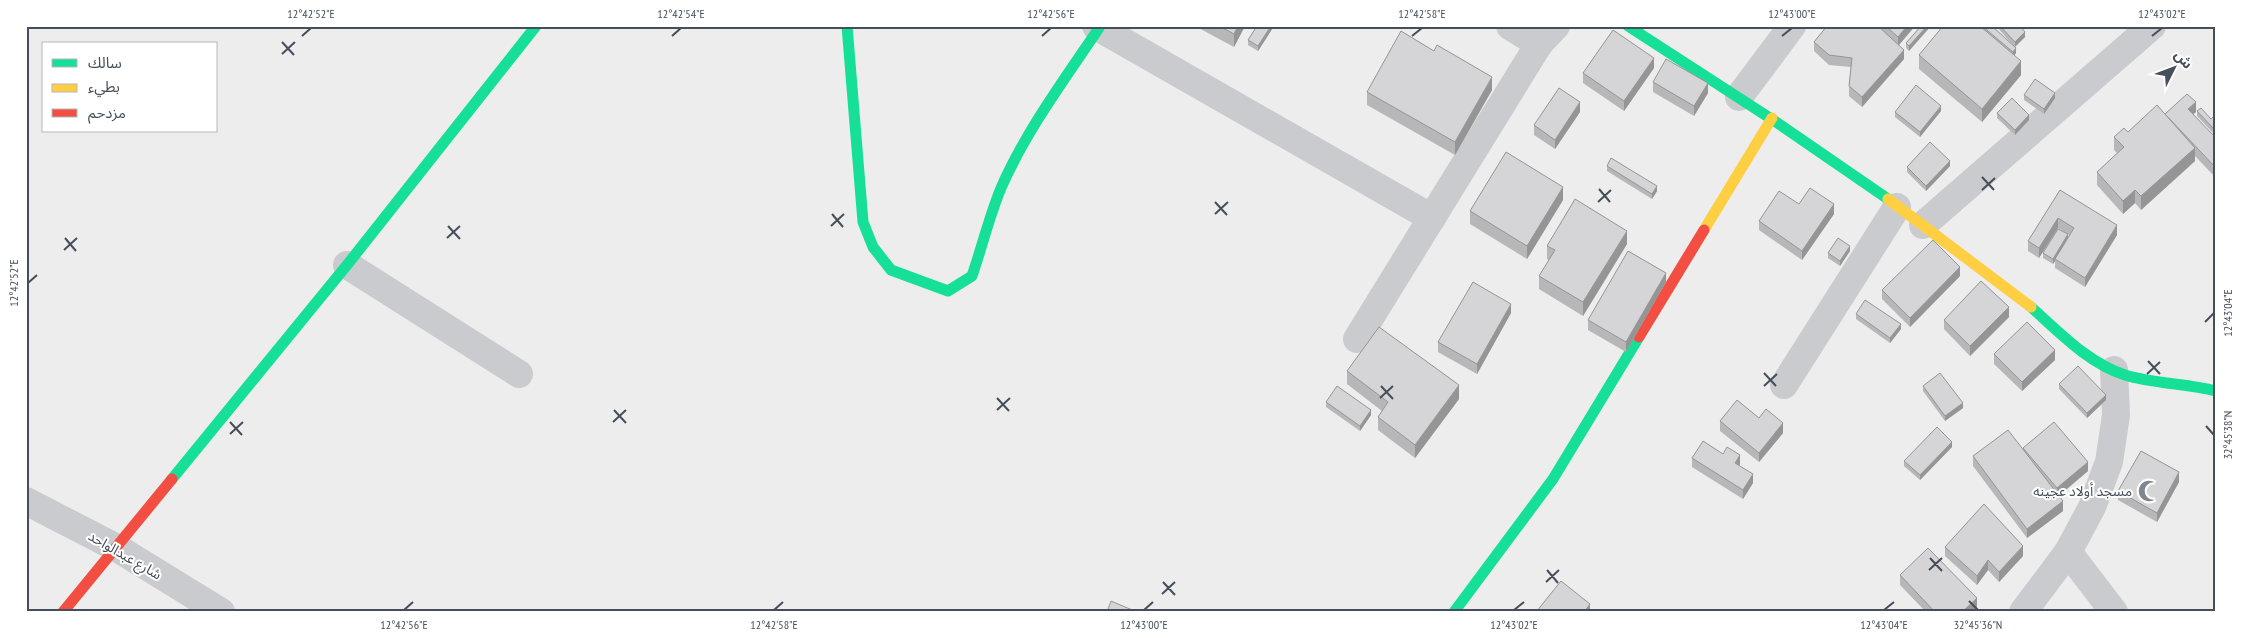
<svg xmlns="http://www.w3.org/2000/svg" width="2242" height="638" font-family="'PT Sans Narrow','Noto Sans Arabic',sans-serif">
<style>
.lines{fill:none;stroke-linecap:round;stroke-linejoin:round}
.street{stroke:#c9cbce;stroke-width:28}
.fast{stroke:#16e098;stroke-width:11}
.slow{stroke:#ffcf43;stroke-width:11}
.jam{stroke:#f24e42;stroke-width:11}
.wall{fill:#b7b7b9}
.shaded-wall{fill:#959596}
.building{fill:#d5d5d7;stroke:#959596}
.ticks{fill:none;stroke:#454e59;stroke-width:2}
.labels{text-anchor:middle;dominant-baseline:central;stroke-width:4;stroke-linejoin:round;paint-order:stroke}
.poi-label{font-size:14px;fill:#454e59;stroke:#fff;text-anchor:end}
.street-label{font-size:14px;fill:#454e59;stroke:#fff}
.neatline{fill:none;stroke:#454e59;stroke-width:2}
.ticks-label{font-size:12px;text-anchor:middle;fill:#454e59}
</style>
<rect width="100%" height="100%" fill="#eeeded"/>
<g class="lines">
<g class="street">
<polyline points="1096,26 1432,218"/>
<polyline points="1510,26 1539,44"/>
<polyline points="1739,97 1792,26"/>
<polyline points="1923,225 2152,26"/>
<polyline points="347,265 519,374"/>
<polyline points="1357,339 1539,44 1556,26"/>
<polyline points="1784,385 1897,207"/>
<polyline points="26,501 117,548 221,612"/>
<polyline points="2068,552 2114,612"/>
<polyline points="2023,612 2068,552 2092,507 2109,462 2116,415 2114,370"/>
</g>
<g class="fast">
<path d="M847,26L863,222L873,247L891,270L948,291L972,276C982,247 989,217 1001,188C1026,131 1064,80 1099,28"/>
<polyline points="1628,26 1779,124 1888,199"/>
<path d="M2031,307C2059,332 2088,363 2125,375C2154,384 2186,383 2216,391"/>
<polyline points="172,479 347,265 536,26"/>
<polyline points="1454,612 1553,479 1639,337"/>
</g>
<g class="slow">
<polyline points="1888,199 2031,307"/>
<polyline points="1704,230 1772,118"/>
</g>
<g class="jam">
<polyline points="1639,337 1704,230"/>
<polyline points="63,612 172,479"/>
</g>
</g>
<g class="wall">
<polygon points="1195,26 1245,26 1234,47"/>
<polygon points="1257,26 1274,26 1258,51 1248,45 1248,40"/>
<polygon points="1827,26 1915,26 1899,45 1904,59 1862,107 1849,96 1849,86 1851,67 1829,65 1814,51 1814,42"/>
<polygon points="1921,26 1909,51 1906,48 1906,43"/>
<polygon points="1943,26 1992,26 2012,44 1996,26 2020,26 2025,37 2015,46 2016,53 2014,55 2021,75 1982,122 1919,69 1919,55"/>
<polygon points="1654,68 1624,111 1583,83 1583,73"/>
<polygon points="1653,82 1708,93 1694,116 1653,92"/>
<polygon points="1492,90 1455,155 1367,105 1367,92"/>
<polygon points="2024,95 2055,98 2044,114 2024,100"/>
<polygon points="1941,111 1920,137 1895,117 1895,112"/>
<polygon points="2197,111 2211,119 2216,114 2216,136 2197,116"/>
<polygon points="1580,112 1555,149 1534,135 1534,125"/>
<polygon points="2196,112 2193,114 2216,138 2216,178 2195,156 2195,161 2141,210 2135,203 2123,214 2097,185 2097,172 2117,153 2114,150 2114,137 2128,132 2165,114"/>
<polygon points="1997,113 2029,120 2015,135 1997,118"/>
<polygon points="1607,166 1657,191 1652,199 1607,171"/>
<polygon points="1950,166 1926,191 1907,172 1907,167"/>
<polygon points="2060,190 2117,235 2085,287 2055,268 2055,261 2053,264 2043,258 2043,253 2068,238 2069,235 2058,228 2039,258 2028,251 2028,241"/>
<polygon points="1563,200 1527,259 1470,224 1470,211"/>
<polygon points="1799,204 1834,214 1802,260 1759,230 1759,221"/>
<polygon points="1627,244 1583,316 1539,289 1539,276 1549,260 1547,259 1547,246"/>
<polygon points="1850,251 1840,266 1828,258 1828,253"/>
<polygon points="1960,276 1910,327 1882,299 1882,290"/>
<polygon points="1666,282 1626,352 1588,330 1588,320"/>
<polygon points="1511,313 1477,374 1438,352 1438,342"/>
<polygon points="1856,314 1901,329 1890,343 1856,319"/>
<polygon points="2009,317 1970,356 1944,329 1944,320"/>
<polygon points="1994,354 2055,360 2022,391 1994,364"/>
<polygon points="1347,371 1459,399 1415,458 1378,430 1378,417 1382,411 1347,384"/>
<polygon points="2059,384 2106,400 2087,418 2059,389"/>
<polygon points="1923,386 1963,408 1945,421 1923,391"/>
<polygon points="1326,402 1371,415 1360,431 1326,407"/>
<polygon points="1759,418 1783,433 1759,462 1720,431 1720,421"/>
<polygon points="1952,447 1920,480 1904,466 1904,461"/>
<polygon points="2023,448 2088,471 2059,496 2063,511 2027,538 1973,466 1973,456 2023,450"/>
<polygon points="1692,458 1740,464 1739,465 1753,483 1743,499 1692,467"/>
<polygon points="2179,482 2157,522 2118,500 2118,491"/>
<polygon points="1945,547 2023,556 1999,582 1988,570 1977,585 1945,556"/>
<polygon points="1900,575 1977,607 1972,612 1926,612 1900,585"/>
</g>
<g class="shaded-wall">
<polygon points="1238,26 1245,26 1234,47 1234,34"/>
<polygon points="1271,26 1274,26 1258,51 1258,46"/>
<polygon points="1907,26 1915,26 1898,46 1898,37"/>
<polygon points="1927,26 1931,26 1909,51 1909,46"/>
<polygon points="2025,32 2025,37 2015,47 2015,42"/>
<polygon points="2016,48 2016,53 2013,57 2013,52"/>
<polygon points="1904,50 1904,59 1862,107 1862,97"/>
<polygon points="1654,58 1654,68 1624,111 1624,101"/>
<polygon points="2021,61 2021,75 1982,122 1982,109"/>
<polygon points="1492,77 1492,90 1455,155 1455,142"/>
<polygon points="1708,83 1708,93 1694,116 1694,106"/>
<polygon points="2055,93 2055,98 2044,114 2044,109"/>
<polygon points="1580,102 1580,112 1555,149 1555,140"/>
<polygon points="2196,102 2196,112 2188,119 2188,109"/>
<polygon points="1941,106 1941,111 1920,137 1920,132"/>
<polygon points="2029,115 2029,120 2015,135 2015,130"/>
<polygon points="2195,148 2195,161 2141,210 2141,196"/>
<polygon points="1950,161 1950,166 1926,191 1926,186"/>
<polygon points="1657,186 1657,191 1652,199 1652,194"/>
<polygon points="1563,187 1563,200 1527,259 1527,246"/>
<polygon points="2135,190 2135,203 2123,214 2123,201"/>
<polygon points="1834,204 1834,214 1802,260 1802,251"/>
<polygon points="2058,218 2058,228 2039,258 2039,248"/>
<polygon points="2117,225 2117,235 2085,287 2085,278"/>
<polygon points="1627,231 1627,244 1583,316 1583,302"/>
<polygon points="2068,234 2068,239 2055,259 2055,261 2053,264 2053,259"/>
<polygon points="1850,246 1850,251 1840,266 1840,261"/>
<polygon points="1960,267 1960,276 1910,327 1910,318"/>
<polygon points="1666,273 1666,282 1626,352 1626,342"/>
<polygon points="1511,304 1511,313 1477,374 1477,364"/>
<polygon points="2009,307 2009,317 1970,356 1970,346"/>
<polygon points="1901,324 1901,329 1890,343 1890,338"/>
<polygon points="2055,350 2055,360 2022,391 2022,382"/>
<polygon points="1459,385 1459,399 1415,458 1415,445"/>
<polygon points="2106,395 2106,400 2087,418 2087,413"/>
<polygon points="1963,403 1963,408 1945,421 1945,416"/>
<polygon points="1371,410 1371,415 1360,431 1360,426"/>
<polygon points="1783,423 1783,433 1759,462 1759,453"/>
<polygon points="1952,442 1952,447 1920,480 1920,475"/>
<polygon points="1740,455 1740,464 1735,472 1735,463"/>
<polygon points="2088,462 2088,471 2057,497 2057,488"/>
<polygon points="2179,472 2179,482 2157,522 2157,513"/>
<polygon points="1753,474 1753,483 1743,499 1743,490"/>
<polygon points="2063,501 2063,511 2027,538 2027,529"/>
<polygon points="2023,546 2023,556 1999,582 1999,572"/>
<polygon points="1988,560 1988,570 1977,585 1977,576"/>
<polygon points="1977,598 1977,607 1972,612 1962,612"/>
<polygon points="1590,604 1590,612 1584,612"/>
</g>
<g class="building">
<polygon points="1219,26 1238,26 1234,34"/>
<polygon points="1257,26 1271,26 1258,46 1248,40"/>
<polygon points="1827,26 1878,26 1904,50 1862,97 1849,86 1852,58 1829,55 1814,42"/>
<polygon points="1886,26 1907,26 1898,37"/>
<polygon points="1921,26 1927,26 1909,46 1906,43"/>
<polygon points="1943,26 1980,26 2021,61 1982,109 1919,55"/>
<polygon points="1982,26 1992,26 2016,48 2013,52"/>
<polygon points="2000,26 2020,26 2025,32 2015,42"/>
<polygon points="1613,30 1654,58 1624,101 1583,73"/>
<polygon points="1401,31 1434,51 1437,45 1492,77 1455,142 1367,92"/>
<polygon points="1666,59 1708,83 1694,106 1653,82"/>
<polygon points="2035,79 2055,93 2044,109 2024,95"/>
<polygon points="1916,85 1941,106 1920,132 1895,112"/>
<polygon points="1559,88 1580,102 1555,140 1534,125"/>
<polygon points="2187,94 2196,102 2188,109 2216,138 2216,168 2165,114"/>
<polygon points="2012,98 2029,115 2015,130 1997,113"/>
<polygon points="2157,105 2195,148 2141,196 2135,190 2123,201 2097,172 2124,147 2114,137 2124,128 2128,132"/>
<polygon points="2201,108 2211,119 2216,114 2216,131 2197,111"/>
<polygon points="1930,142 1950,161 1926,186 1907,167"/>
<polygon points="1506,152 1563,187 1527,246 1470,211"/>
<polygon points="1611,158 1657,186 1652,194 1607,166"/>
<polygon points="1810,188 1834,204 1802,251 1759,221 1779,191 1799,204"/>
<polygon points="2060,190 2117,225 2085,278 2055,259 2074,228 2058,218 2039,248 2028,241"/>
<polygon points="1575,199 1627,231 1583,302 1539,276 1555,250 1547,246"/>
<polygon points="2058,229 2068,234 2053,259 2043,253"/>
<polygon points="1838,238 1850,246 1840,261 1828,253"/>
<polygon points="1933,240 1960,267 1910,318 1882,290"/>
<polygon points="1628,251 1666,273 1626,342 1588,320"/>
<polygon points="1981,281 2009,307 1970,346 1944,320"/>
<polygon points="1473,282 1511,304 1477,364 1438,342"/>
<polygon points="1865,300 1901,324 1890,338 1856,314"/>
<polygon points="2027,322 2055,350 2022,382 1994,354"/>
<polygon points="1379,327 1459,385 1415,445 1378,417 1388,402 1347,371"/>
<polygon points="2078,366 2106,395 2087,413 2059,384"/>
<polygon points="1940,373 1963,403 1945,416 1923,386"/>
<polygon points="1337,386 1371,410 1360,426 1326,402"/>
<polygon points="1737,400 1759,418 1766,409 1783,423 1759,453 1720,421"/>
<polygon points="2054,422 2088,462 2057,488 2023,448"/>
<polygon points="1937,427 1952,442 1920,475 1904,461"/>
<polygon points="2008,430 2063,501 2027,529 1973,456"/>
<polygon points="1703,441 1723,454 1727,447 1740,455 1735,463 1753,474 1743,490 1692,458"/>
<polygon points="2141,451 2179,472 2157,513 2118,491"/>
<polygon points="1984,504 2023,546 1999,572 1988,560 1977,576 1945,547"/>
<polygon points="1928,548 1977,598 1962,612 1935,612 1900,575"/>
<polygon points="1561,581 1590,604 1584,612 1536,612"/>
<polygon points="1111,601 1137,612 1107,612"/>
</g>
<path class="ticks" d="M302,36L311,28M672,36L681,28M1042,36L1051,28M1412,36L1422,28M1782,36L1792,28M2152,36L2162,28M282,42L294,55M282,54L295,42M1982,177L1994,190M1599,189L1610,202M1982,190L1995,178M1215,202L1227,215M1598,202L1611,190M832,214L843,227M1215,214L1228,202M448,226L460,239M831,226L844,214M65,238L76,251M447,238L460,226M64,250L77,238M28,283L37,275M2205,322L2214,313M2148,361L2160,374M1764,373L1776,386M2147,374L2160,362M1381,386L1393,399M1764,386L1777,374M997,398L1009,411M1380,398L1393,386M614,410L626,423M997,410L1010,398M230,422L242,435M613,422L626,410M2206,426L2214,435M230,434L243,422M1930,558L1942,571M1547,570L1558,583M1929,570L1942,558M1163,582L1175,595M1546,582L1559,570M1162,594L1175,582M1969,601L1978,610M404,610L413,602M774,610L783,602M1144,610L1153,602M1514,610L1524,602M1884,610L1894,602"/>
<defs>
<g id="mosque-bare" transform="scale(1.725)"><path d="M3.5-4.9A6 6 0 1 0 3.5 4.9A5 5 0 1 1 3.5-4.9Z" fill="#80868d" stroke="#fff" stroke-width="2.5" paint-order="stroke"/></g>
</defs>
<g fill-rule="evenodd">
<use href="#mosque-bare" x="2149" y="491"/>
</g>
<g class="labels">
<g class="poi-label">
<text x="2132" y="491">مسجد أولاد عجينه</text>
</g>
<g class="street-label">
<text transform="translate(125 555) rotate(30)">شارع عبدالواحد</text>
</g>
</g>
<rect width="2242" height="638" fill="none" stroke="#ffffff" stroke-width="55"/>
<rect x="42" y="42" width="175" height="90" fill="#ffffff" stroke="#b5b8bd"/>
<rect x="52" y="59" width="25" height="8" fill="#16e098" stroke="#b5b8bd"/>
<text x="88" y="68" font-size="15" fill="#454e59">سالك</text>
<rect x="52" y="84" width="25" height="8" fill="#ffcf43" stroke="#b5b8bd"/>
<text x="88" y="92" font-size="15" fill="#454e59">بطيء</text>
<rect x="52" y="109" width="25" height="8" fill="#f24e42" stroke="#b5b8bd"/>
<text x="88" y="118" font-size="15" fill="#454e59">مزدحم</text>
<g transform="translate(2174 68) rotate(48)" stroke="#ffffff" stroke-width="4" paint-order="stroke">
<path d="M0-4L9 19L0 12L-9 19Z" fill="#454e59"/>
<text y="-8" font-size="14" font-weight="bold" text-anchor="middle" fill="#454e59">ش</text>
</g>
<rect x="28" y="28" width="2186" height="582" class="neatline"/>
<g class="ticks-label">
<text x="311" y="18">12°42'52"E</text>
<text x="681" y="18">12°42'54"E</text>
<text x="1051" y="18">12°42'56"E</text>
<text x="1422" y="18">12°42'58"E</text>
<text x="1792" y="18">12°43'00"E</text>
<text x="2162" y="18">12°43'02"E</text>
<text transform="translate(14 283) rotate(-90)" y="4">12°42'52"E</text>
<text transform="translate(2228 313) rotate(-90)" y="4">12°43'04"E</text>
<text transform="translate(2228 435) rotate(-90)" y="4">32°45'38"N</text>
<text x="404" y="629">12°42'56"E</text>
<text x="774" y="629">12°42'58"E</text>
<text x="1144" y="629">12°43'00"E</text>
<text x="1514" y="629">12°43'02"E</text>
<text x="1884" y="629">12°43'04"E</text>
<text x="1978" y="629">32°45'36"N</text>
</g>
</svg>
